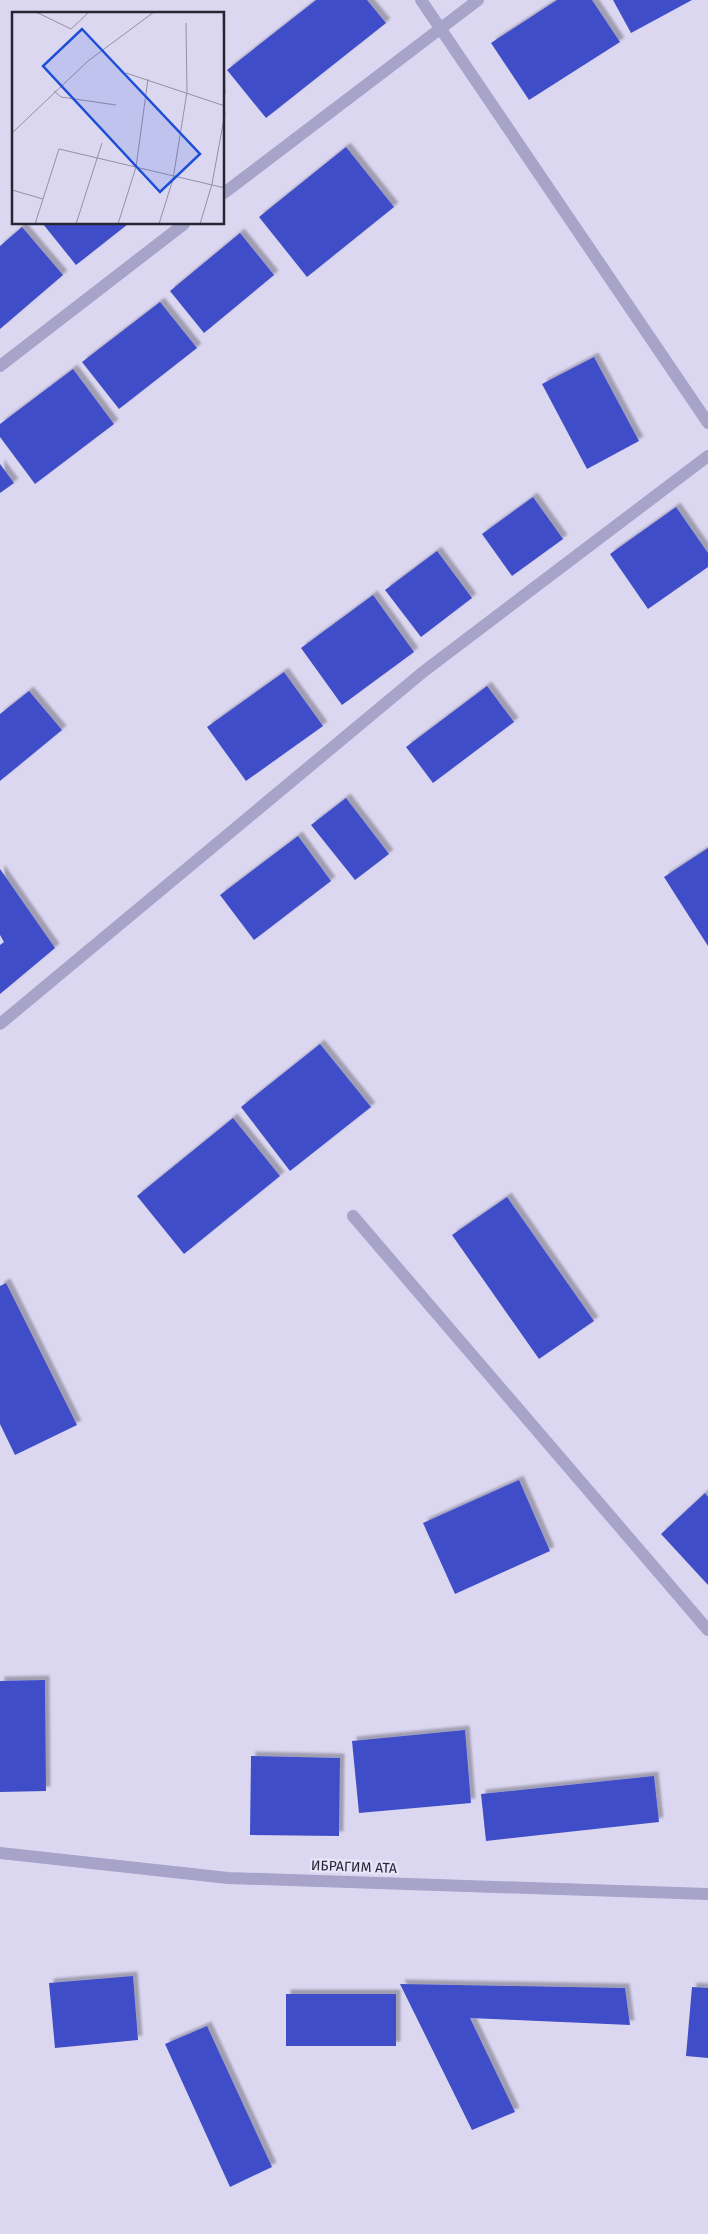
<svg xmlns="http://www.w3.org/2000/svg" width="708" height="2234" font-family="'Fira Sans',sans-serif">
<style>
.building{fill:#3f4ec8;filter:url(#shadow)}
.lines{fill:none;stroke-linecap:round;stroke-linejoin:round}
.minor{stroke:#a7a3c9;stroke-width:12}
.tertiary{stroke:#a7a3c9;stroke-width:12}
.labels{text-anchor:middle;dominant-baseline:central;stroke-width:5;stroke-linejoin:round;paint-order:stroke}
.street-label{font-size:14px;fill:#252634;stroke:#e7e3f9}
.inset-road{fill:none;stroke:#9390a5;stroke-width:1}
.view{fill:#1d4ed8;fill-opacity:0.15;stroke:#1d4ed8;stroke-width:2.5}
.inset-edge{fill:none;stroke:#252634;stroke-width:2.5}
</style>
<defs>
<filter id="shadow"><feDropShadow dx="4.5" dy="-4.5" stdDeviation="1" flood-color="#0004"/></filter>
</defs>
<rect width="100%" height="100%" fill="#dcd7f1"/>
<g class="building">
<polygon points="316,0 367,0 386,23 266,118 227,70"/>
<polygon points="557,0 592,0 620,42 529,100 491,43"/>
<polygon points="613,0 692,0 631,33"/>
<polygon points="346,147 394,207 307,277 259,217"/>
<polygon points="43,224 128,224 76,265"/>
<polygon points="22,227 63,275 0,329 0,246"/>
<polygon points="240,233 274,275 204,333 170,291"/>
<polygon points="160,302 197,348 119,409 82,362"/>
<polygon points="594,357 639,441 587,469 542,384"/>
<polygon points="73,369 114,424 35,484 0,437 0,424"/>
<polygon points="0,464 14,483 0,493"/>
<polygon points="533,497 563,539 512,576 482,534"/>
<polygon points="676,507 708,553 708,567 648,609 610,554"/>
<polygon points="437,551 472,598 421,637 385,590"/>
<polygon points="373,595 414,652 342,705 301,648"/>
<polygon points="284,672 323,726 246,781 207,727"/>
<polygon points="487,686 514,722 433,783 406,747"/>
<polygon points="29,691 62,730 0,781 0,714"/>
<polygon points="346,798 389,854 355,880 311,825"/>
<polygon points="298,836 331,881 254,940 220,895"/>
<polygon points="708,848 708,946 664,877"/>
<polygon points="0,869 55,948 0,994 0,945 4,942 0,935"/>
<polygon points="320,1044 371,1107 290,1171 241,1107"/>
<polygon points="233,1118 280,1176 184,1254 137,1196"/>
<polygon points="507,1197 594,1321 539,1359 452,1235"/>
<polygon points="6,1283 77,1425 15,1455 0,1424 0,1286"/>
<polygon points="519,1480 550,1551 455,1594 423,1523"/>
<polygon points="705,1493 708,1497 708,1585 661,1534"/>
<polygon points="45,1680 46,1791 0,1792 0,1681"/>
<polygon points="465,1730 471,1803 359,1813 352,1741"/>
<polygon points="251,1756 340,1758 339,1836 250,1835"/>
<polygon points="654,1776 659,1822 486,1841 481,1794"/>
<polygon points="133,1976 138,2040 55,2048 49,1983"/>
<polygon points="400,1984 625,1988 630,2025 470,2018 515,2112 472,2130"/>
<polygon points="692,1987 708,1988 708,2058 686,2056"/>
<rect x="286" y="1994" width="110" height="52"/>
<polygon points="207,2026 272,2167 230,2187 165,2044"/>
</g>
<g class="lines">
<g class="minor">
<polyline points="421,0 708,423"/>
<polyline points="224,193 478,0"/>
<polyline points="0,366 184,224"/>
<polyline points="0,1024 423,672 708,456"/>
<polyline points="353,1216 708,1630"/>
</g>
<polyline class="tertiary" points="0,1853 228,1878 708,1894"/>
</g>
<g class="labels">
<g class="street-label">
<text transform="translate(354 1867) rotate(2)">ИБРАГИМ АТА</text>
</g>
</g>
<g transform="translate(12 12)">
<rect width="212" height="212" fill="#dcd7f1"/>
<path class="inset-road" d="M24,0L59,17L77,0M211,0L213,82M114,61L213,94M42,79L49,85L104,93M0,121L76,49L142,0M0,178L31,187M23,212L47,137L213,176M64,212L90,131M106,212L124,155L136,67M147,212L161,167L175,80L174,11M188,212L200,172L213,101"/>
<path class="view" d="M70,17L188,142L148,180L31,54Z"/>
<rect width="212" height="212" class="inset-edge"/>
</g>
</svg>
